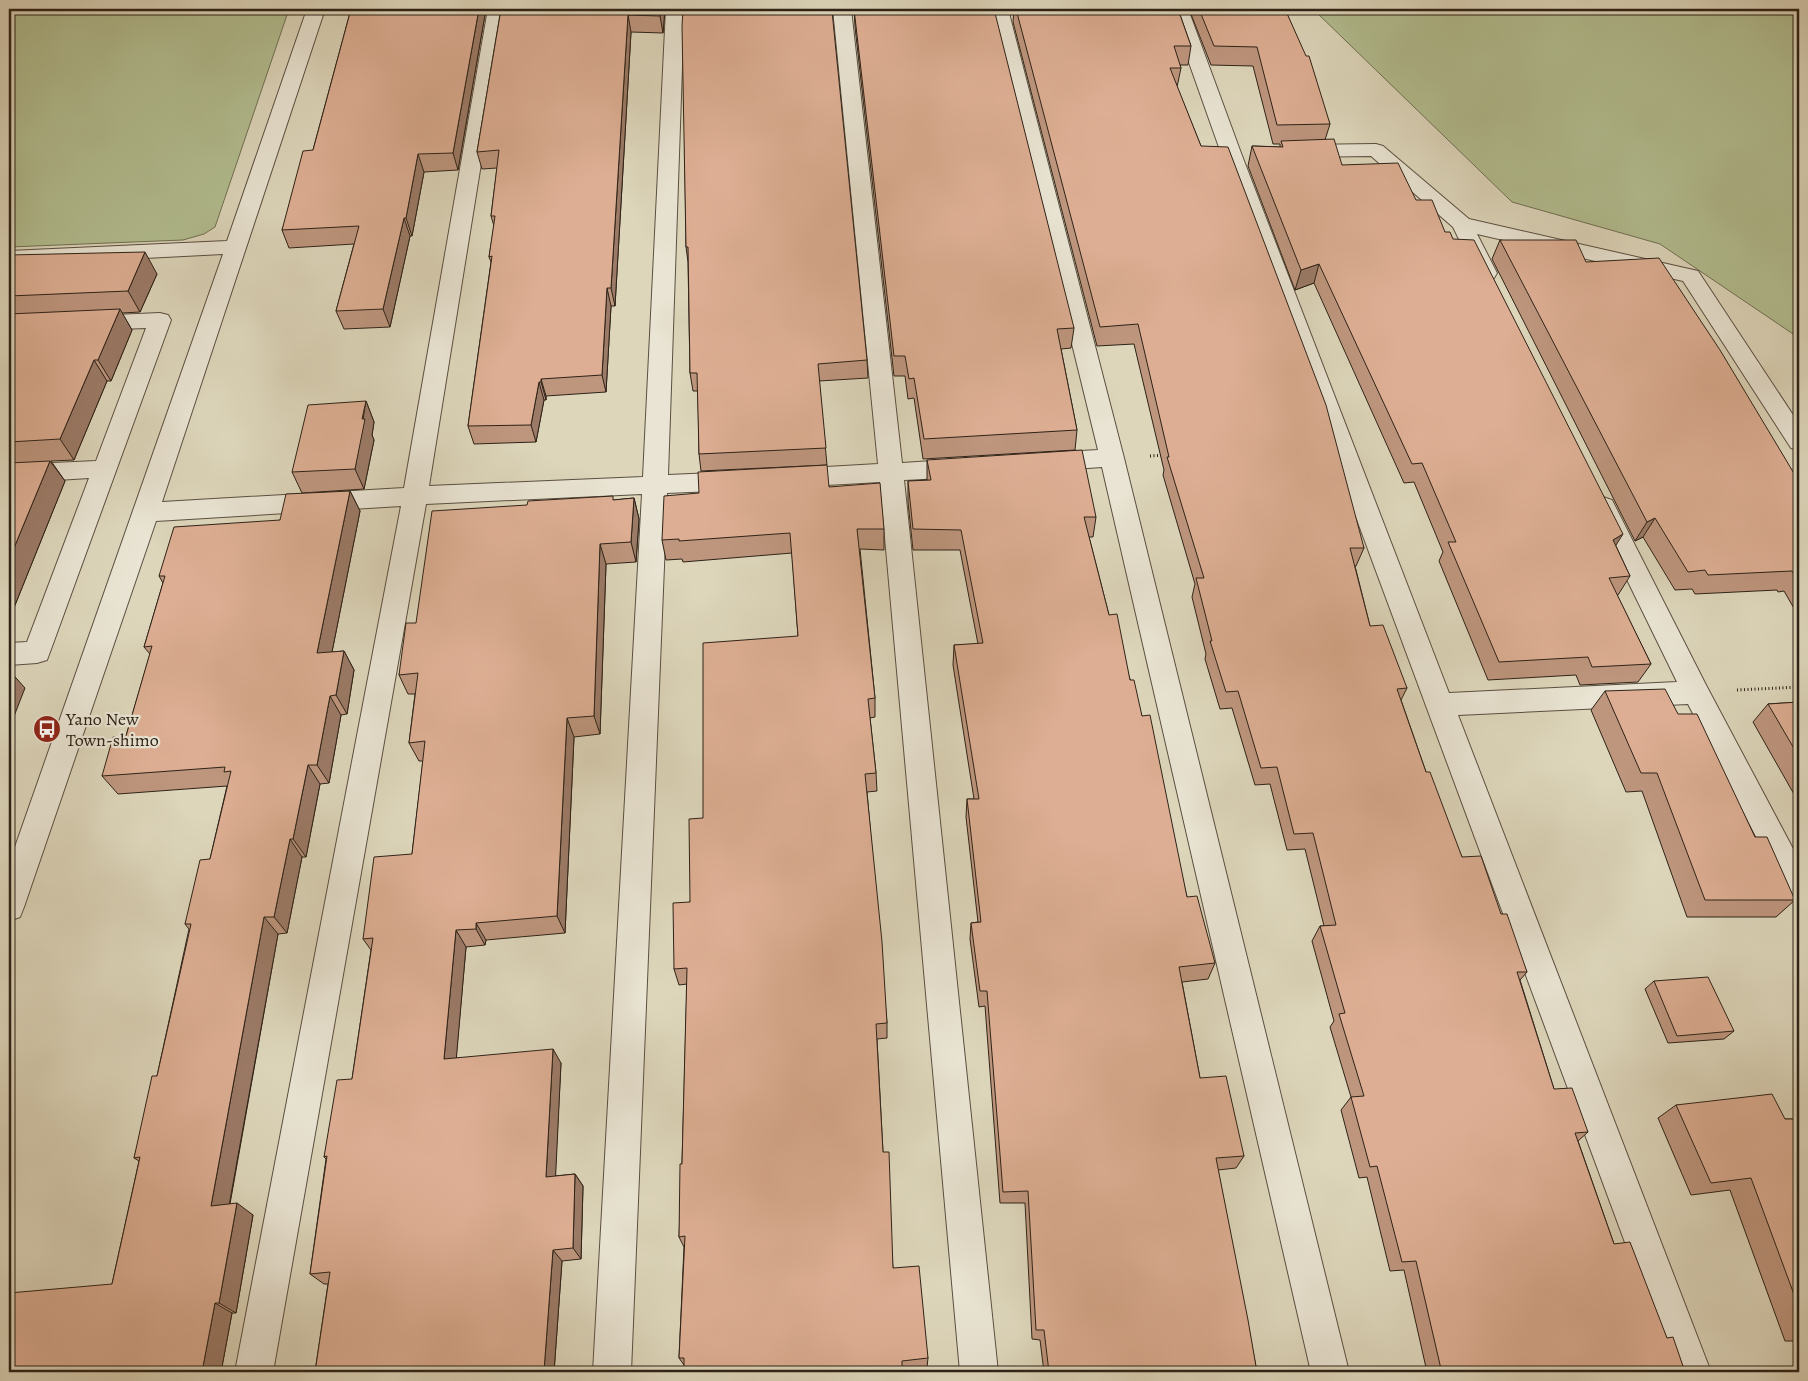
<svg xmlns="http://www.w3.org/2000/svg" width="1808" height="1381" font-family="Alegreya,serif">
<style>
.green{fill:#b2bd90;stroke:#707054}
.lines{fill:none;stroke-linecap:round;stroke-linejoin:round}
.minor-casing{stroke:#5a4f40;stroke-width:2}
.path{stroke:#2e2217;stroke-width:3;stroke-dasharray:1 2.5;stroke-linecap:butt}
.minor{fill:#e9e4d3;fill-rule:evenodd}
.wall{fill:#be967e;stroke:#2e2217}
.shaded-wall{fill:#9b7a67;stroke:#2e2217}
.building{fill:#ddae93;stroke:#2e2217}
.labels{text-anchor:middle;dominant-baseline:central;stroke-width:4.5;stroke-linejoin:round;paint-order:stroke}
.poi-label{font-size:18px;fill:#2e2217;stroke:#e9e4d3;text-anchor:start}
</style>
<rect width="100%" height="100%" fill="#ddd6bb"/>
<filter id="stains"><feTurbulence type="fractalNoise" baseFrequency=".004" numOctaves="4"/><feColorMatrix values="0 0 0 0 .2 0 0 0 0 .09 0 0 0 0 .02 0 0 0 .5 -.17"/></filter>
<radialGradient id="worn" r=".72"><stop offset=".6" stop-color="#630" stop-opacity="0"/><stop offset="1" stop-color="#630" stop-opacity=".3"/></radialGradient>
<g class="green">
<polygon points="9,9 289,9 215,227 204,234 183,240 9,247"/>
<polygon points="1313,9 1799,9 1799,338 1660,244 1512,202"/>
</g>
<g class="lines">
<g class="minor-casing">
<g id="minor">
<polygon points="307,9 325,9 162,502 404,488 488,9 506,9 429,486 643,477 666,9 684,9 668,475 736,472 745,475 748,481 745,487 736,490 667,493 631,1372 593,1372 642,494 426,504 273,1372 235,1372 401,506 156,521 24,907 20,917 9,921 9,864 223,254 9,265 9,251 227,241"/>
<polygon points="833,9 851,9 902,463 963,459 972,462 975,468 972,474 963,477 904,480 998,1372 960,1372 880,482 792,487 783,484 780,478 783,472 792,469 878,464"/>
<polygon points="990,9 1008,9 1124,458 1349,1372 1311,1372 1102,467 1046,471 1037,468 1034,462 1037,456 1046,453 1098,450"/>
<polygon points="1170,9 1188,9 1241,153 1449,693 1677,682 1591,506 1594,500 1603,497 1612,500 1706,685 1799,860 1799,903 1788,899 1688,704 1458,715 1711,1372 1673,1372 1221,153"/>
<polygon points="1376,144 1383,146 1469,219 1698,271 1799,424 1799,450 1791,448 1683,281 1477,234 1497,273 1494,278 1486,280 1478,278 1453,227 1371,156 1300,157 1293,155 1290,151 1293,147 1300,145"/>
<polygon points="160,313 168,315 171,320 50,652 47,660 37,663 9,665 9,643 27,642 89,478 9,483 9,465 96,461 146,328 90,330 82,328 79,323 82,318 90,316"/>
</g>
</g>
<g class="path">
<polyline points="1150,456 1164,455"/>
<polyline points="1737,690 1799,687"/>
</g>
<use href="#minor" class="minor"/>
</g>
<g class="wall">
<polygon points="351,9 486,9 458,170 424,172 412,236 410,236 390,327 344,329 336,311 354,244 289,248 282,230 313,150"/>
<polygon points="501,9 665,9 663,33 631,32 615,306 611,306 606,392 546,396 546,400 544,400 536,442 474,444 468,426 491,262 489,257 494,226 491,216 497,168 482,169 477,152"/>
<polygon points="683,9 867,360 868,378 819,381 827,465 701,471 699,454 698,391 693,391 690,373 688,262 686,247"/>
<polygon points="854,9 1074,328 1071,348 1061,349 1077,430 1075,450 923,459 914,398 908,399 905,376 894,376 855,27"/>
<polygon points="1014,9 1178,9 1191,46 1188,65 1180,65 1181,68 1177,87 1364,548 1356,566 1355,566 1370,626 1407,688 1401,700 1426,772 1462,857 1501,914 1527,972 1520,980 1554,1089 1588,1132 1578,1141 1614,1244 1667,1338 1685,1372 1427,1372 1404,1270 1390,1271 1367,1177 1359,1178 1341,1110 1351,1097 1330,1027 1334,1021 1312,941 1320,926 1324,926 1305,849 1287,850 1270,784 1255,785 1232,708 1220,709 1205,659 1206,654 1192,597 1195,584 1163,475 1164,470 1134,344 1097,346 1013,22"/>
<polygon points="1189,9 1285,9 1330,124 1325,140 1342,165 1416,200 1445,232 1616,546 1630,576 1618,595 1617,595 1651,664 1638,682 1580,685 1576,675 1488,680 1439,561 1443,552 1414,482 1404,483 1314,283 1295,290 1248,166 1252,146 1280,147 1280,144 1273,144 1253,66 1211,65"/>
<polygon points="1500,240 1586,262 1798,480 1799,480 1799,617 1784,591 1778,592 1777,590 1695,594 1692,589 1675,590 1643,537 1635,541 1492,259"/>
<polygon points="9,255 157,274 140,312 122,313 132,330 111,381 107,381 74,460 51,461 65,481 9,620"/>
<polygon points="366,401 374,422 372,435 374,440 364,489 302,493 292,472"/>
<polygon points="927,460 1096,517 1093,537 1089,537 1109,615 1142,716 1187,897 1215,963 1208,979 1182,982 1200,1078 1244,1156 1236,1168 1218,1170 1257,1372 1044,1372 1040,1340 1032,1339 1025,1203 1000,1203 985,1006 979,1007 970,939 971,923 978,922 966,817 967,799 974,799 953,665 954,645 978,644 960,550 913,550 908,502 908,481 927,480"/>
<polygon points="829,487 884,529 884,550 860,549 875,698 875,717 870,718 876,773 877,791 867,792 887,1023 887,1038 877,1039 883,1152 893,1268 928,1358 927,1367 902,1369 684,1365 679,1358 684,1247 679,1237 682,1164 687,984 679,985 674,969 690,902 703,818 798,636 792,553 683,562 682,559 666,560 662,540 699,493"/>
<polygon points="350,491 360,511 332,652 344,651 354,670 347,714 341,715 329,783 320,784 306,857 302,857 287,933 278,934 230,1204 253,1215 236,1313 232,1313 221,1372 9,1372 112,1284 139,1161 134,1158 157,1076 189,929 185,924 210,859 227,786 118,794 102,776 126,736 150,654 144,647 163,583 159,576 280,520"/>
<polygon points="634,498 639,519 636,562 606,564 600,734 574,737 565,933 486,940 485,945 466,947 456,1058 561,1063 555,1176 575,1174 583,1186 581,1259 562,1261 554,1372 315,1372 328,1284 324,1284 310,1274 326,1159 324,1157 352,1079 371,950 363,939 412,854 423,761 419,761 409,743 415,694 408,694 399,675 416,623 614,500"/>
<polygon points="1605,691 1678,714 1795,900 1776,917 1687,917 1642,791 1626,792 1591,710"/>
<polygon points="1799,702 1799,803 1753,722 1768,704"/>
<polygon points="1654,981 1734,1031 1724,1039 1668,1043 1645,989"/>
<polygon points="1676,1105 1785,1119 1799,1119 1799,1341 1785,1341 1730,1190 1691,1195 1658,1118"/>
</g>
<g class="shaded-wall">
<polygon points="479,9 486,9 458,170 453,153"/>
<polygon points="661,9 665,9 663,33 660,16"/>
<polygon points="628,15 631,32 615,306 611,288"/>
<polygon points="418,154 424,172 412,236 406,218"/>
<polygon points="404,218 410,236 390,327 383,309"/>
<polygon points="145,252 157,274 140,312 128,291"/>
<polygon points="1319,264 1314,283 1295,290 1301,270"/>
<polygon points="607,288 611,306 606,392 602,375"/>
<polygon points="120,309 132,330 111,381 98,360"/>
<polygon points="94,360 107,381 74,460 60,439"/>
<polygon points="541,379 546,396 546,400 541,382"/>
<polygon points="539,382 544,400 536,442 531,425"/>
<polygon points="366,401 374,422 372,435 374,440 364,489 355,469"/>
<polygon points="50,461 65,481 9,620 9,560"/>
<polygon points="350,491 360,511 328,672 317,653"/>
<polygon points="634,498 639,519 636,562 631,542"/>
<polygon points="1655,518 1643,537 1635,541 1647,522"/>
<polygon points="1623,534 1611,553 1613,540"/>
<polygon points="600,544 606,564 600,734 594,716"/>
<polygon points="344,651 354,670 347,714 336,695"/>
<polygon points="9,670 25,688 9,729"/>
<polygon points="330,696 341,715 329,783 317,765"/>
<polygon points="567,718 574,737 565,933 557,916"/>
<polygon points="9,747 12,751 9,759"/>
<polygon points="308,765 320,784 306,857 293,839"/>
<polygon points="290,839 302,857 287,933 274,917"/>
<polygon points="264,917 278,934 227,1217 211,1206"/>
<polygon points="476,923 486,940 485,945 476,929"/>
<polygon points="456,930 466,947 455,1074 444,1059"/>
<polygon points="553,1049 561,1063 555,1189 546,1177"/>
<polygon points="575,1174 583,1186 581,1259 573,1248"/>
<polygon points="237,1203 253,1215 236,1313 219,1303"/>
<polygon points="553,1250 562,1261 554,1372 546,1372 544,1371"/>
<polygon points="215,1303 232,1313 221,1372 202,1372"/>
</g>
<g class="building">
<polygon points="351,9 479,9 453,153 418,154 406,218 404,218 383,309 336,311 359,226 282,230 303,151 313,150"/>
<polygon points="501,9 661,9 660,16 628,15 611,288 607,288 602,375 541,379 541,382 539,382 531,425 468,426 492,256 489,257 495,216 491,216 499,150 477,152"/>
<polygon points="683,9 825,9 825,11 832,11 867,360 818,364 826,448 699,454 697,373 690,373 688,247 686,247 682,26"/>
<polygon points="854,9 994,9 1074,328 1057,329 1077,430 924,439 914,378 909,379 905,356 894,356"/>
<polygon points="1016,9 1178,9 1191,46 1174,46 1181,68 1170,68 1201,146 1228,147 1326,405 1364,548 1350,548 1370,626 1383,625 1407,688 1397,689 1426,772 1430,772 1462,857 1481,856 1501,914 1507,914 1527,972 1517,972 1554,1089 1572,1088 1588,1132 1575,1133 1614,1244 1630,1242 1667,1338 1673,1337 1685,1372 1444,1372 1443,1369 1441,1369 1416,1261 1402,1262 1377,1166 1370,1167 1351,1097 1364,1096 1339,1014 1345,1013 1320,926 1336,925 1313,833 1294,834 1277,767 1261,768 1238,691 1226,692 1210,641 1212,641 1196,578 1204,578 1167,457 1169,457 1138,324 1100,327"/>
<polygon points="1199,9 1285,9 1306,56 1309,56 1330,124 1277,125 1257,47 1214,46"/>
<polygon points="1334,139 1342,165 1398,163 1416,200 1432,200 1445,232 1450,232 1453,239 1474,240 1623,534 1613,540 1630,576 1609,578 1651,664 1592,667 1588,657 1499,662 1448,542 1456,542 1422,463 1412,464 1319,264 1301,270 1252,146 1283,147 1281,141"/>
<polygon points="1500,240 1576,240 1586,262 1659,258 1720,350 1798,480 1799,480 1799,573 1793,573 1792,571 1708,575 1705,570 1688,572 1655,518 1647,522"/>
<polygon points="145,252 128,291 9,296 9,255"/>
<polygon points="120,309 98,360 94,360 60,439 9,442 9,314"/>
<polygon points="366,401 362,419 365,419 355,469 292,472 308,405"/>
<polygon points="1082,450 1096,517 1084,517 1109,615 1117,614 1130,680 1134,680 1142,716 1150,715 1187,897 1197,896 1215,963 1179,967 1200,1078 1226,1076 1244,1156 1216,1158 1248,1320 1257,1372 1049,1372 1044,1330 1036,1330 1028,1191 1003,1192 987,991 980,991 971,923 981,922 967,799 979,799 954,645 983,643 961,530 913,529 908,481 931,480 927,460"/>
<polygon points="50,461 9,560 9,463"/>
<polygon points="827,465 829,487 880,483 884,529 857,529 875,698 868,699 876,773 865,774 882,942 887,1023 876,1024 883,1152 889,1152 893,1268 919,1266 928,1358 902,1361 902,1372 684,1372 684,1358 679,1358 685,1236 679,1237 680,1164 682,1164 687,968 674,969 673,903 690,902 689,819 703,818 703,643 798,636 790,533 679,541 679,539 662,540 664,496 699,493 698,472"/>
<polygon points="350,491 317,653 344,651 336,695 330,696 317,765 308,765 293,839 290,839 274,917 264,917 211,1206 237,1203 219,1303 215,1303 202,1372 9,1372 9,1293 112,1284 140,1157 134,1158 152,1076 157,1076 191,924 185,924 200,860 210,859 231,771 224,772 225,767 102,776 113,737 126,736 152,646 144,647 165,576 159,576 174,527 280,520 286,494"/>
<polygon points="613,496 613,500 634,498 631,542 600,544 594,716 567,718 557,916 476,923 476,929 456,930 444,1059 553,1049 546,1177 575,1174 573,1248 553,1250 544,1371 542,1371 542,1372 315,1372 330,1272 310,1274 327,1156 324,1157 337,1080 352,1079 373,938 363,939 374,857 412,854 425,741 409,743 418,673 399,675 406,623 416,623 432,511 527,505 528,501"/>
<polygon points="1665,689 1678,714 1697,714 1755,837 1767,837 1795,900 1705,900 1657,773 1641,773 1605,691"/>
<polygon points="1799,702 1799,757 1768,704"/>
<polygon points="1708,977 1734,1031 1677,1036 1654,981"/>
<polygon points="1772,1094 1785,1119 1799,1119 1799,1308 1751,1178 1711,1183 1676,1105"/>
</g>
<defs>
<g id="bus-disc" transform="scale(1.4375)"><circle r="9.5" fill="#8f2418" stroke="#e9e4d3"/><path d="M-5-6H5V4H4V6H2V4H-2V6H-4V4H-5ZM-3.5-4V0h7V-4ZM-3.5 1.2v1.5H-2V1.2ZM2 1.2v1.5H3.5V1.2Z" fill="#fff"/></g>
</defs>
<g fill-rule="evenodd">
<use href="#bus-disc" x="47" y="729"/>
</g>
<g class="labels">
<g class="poi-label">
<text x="66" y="719">Yano New<tspan x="66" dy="21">Town-shimo</tspan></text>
</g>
</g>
<rect width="1808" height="1381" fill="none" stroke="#ddd6bb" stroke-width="30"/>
<rect x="10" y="10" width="1788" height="1361" fill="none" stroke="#2e2217" stroke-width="2.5"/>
<rect x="15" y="15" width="1778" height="1351" fill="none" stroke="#2e2217"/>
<rect width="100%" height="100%" filter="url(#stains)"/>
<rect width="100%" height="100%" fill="url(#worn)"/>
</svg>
